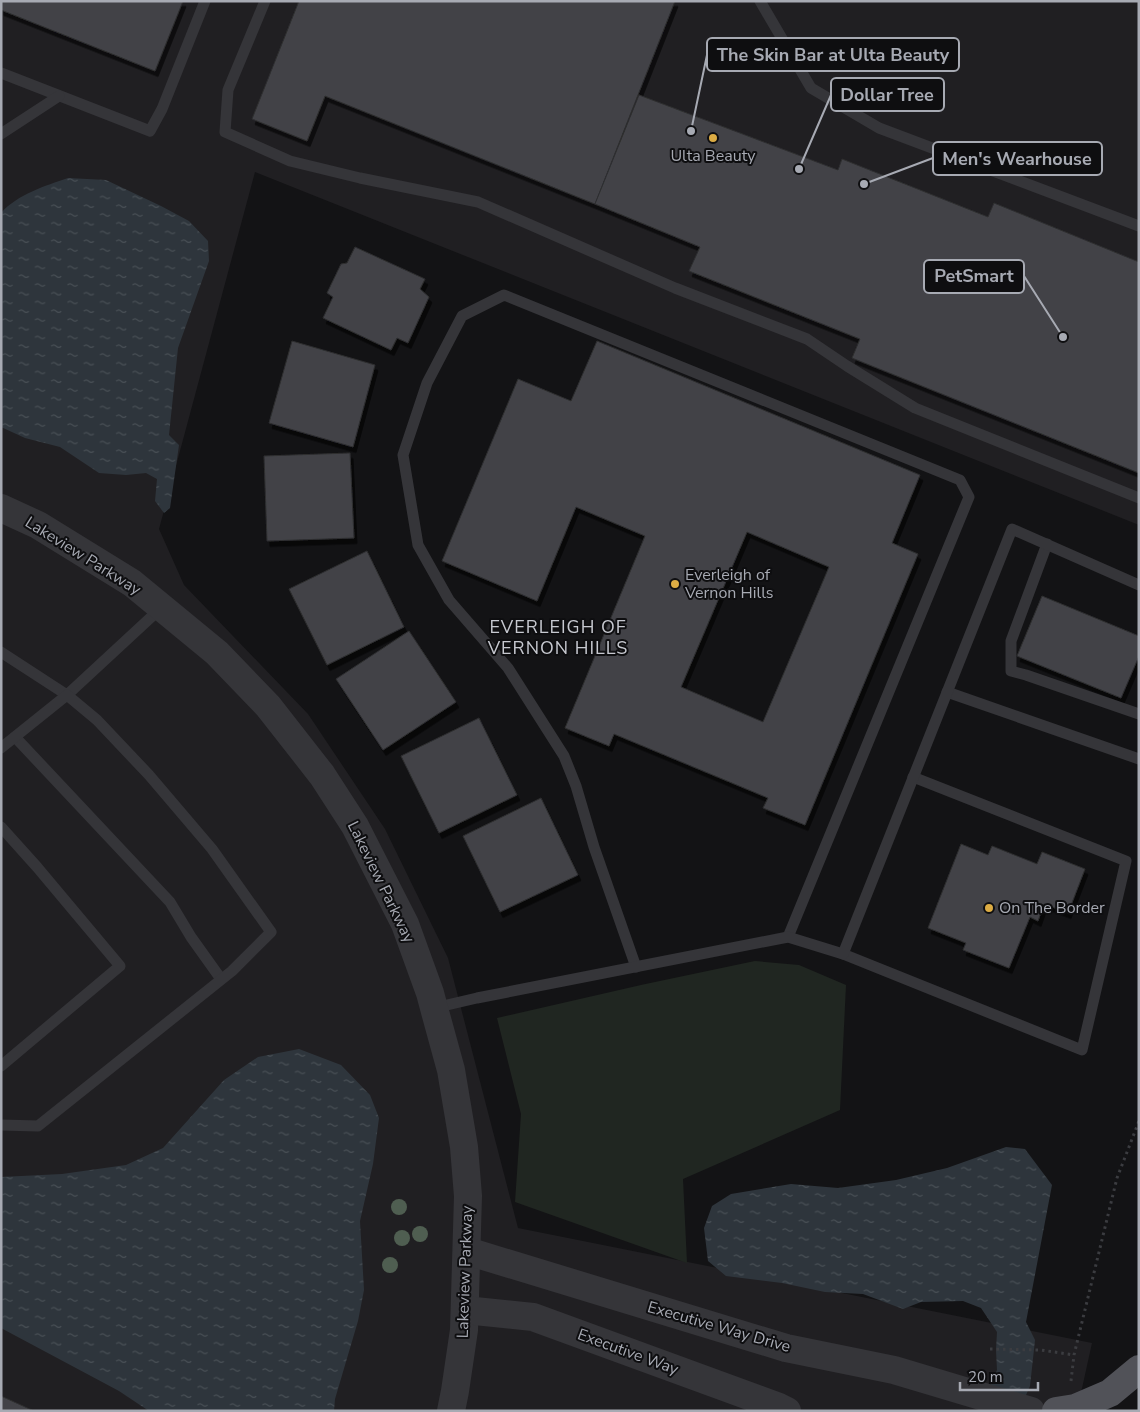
<svg xmlns="http://www.w3.org/2000/svg" width="1140" height="1412" font-family="'Nunito Sans',sans-serif">
<style>
.built{fill:#201f22}
.grass{fill:#202621}
.water{fill:url(#water-ripples)}
.building{fill:#424347;stroke:#2e2e30;fill-rule:evenodd;filter:url(#shadow)}
.lines{fill:none;stroke-linecap:round;stroke-linejoin:round}
.path{stroke:#3b3c40;stroke-width:3;stroke-dasharray:2.5 4;stroke-linecap:butt}
.service{stroke:#353539;stroke-width:11}
.tertiary{stroke:#353539;stroke-width:28}
.primary{stroke:#515258;stroke-width:28}
.tree{fill:#4f5e51}
.poi-dot{fill:#dcac44;stroke:#0e0e10;stroke-width:2}
.labels{text-anchor:middle;dominant-baseline:central;stroke-width:4;stroke-linejoin:round;paint-order:stroke}
.poi-label{font-size:16px;fill:#a7aab3;stroke:#0e0e10;text-anchor:start}
.street-label{font-size:16px;fill:#a7aab3;stroke:#0e0e10}
.neighbourhood-label{font-size:18px;letter-spacing:1px;fill:#c7c9d0;stroke:#0e0e10}
.leader{fill:none;stroke:#a7aab3;stroke-width:2}
.callout-dot{fill:#a7aab3;stroke:#0e0e10;stroke-width:2}
.callout{fill:#0e0e10;stroke:#a7aab3;stroke-width:2}
.callout-label{font-size:18px;text-anchor:middle;font-weight:bold;fill:#a7aab3}
</style>
<defs>
<pattern id="water-ripples" width="26" height="14" patternUnits="userSpaceOnUse" patternTransform="scale(1.25)"><rect width="26" height="14" fill="#2e353c"/><path d="M2 4q2-2 4 0t4 0M15 11q2-2 4 0t4 0" fill="none" stroke="#495056"/></pattern>
<filter id="shadow"><feDropShadow dx="3" dy="5.5" stdDeviation="0" flood-color="#0009"/></filter>
</defs>
<rect width="100%" height="100%" fill="#131315"/>
<polygon class="built" points="1,1 1139,1 1139,525 255,172 159,529 184,585 308,714 385,829 448,958 518,1228 1092,1343 1077,1411 1,1411"/>
<polygon class="grass" points="755,961 799,965 846,985 840,1110 683,1179 687,1263 515,1202 521,1114 497,1018 641,985"/>
<g class="water">
<path d="M68,178L106,180L161,206L189,221L208,241L209,261L178,348L169,435L179,445L170,508L164,513L155,501L157,479L146,473L126,475L99,473L60,447L25,438L1,427V213C18,194 45,186 68,178Z"/>
<polygon points="299,1049 341,1065 370,1095 379,1118 373,1164 360,1221 364,1290 358,1321 335,1399 334,1411 149,1411 119,1391 1,1328 1,1177 62,1174 126,1165 163,1148 224,1080 258,1057"/>
<polygon points="1006,1147 1025,1149 1052,1185 1026,1322 1035,1340 1030,1386 1019,1411 979,1411 997,1370 996,1350 997,1332 981,1308 963,1301 921,1302 903,1309 863,1294 825,1292 782,1283 726,1276 708,1261 704,1228 712,1206 731,1194 791,1184 838,1188 896,1180 947,1168"/>
</g>
<g class="building">
<polygon points="1,1 183,1 155,71 1,10"/>
<polygon points="299,1 675,1 595,204 325,96 307,141 252,119"/>
<polygon points="639,95 838,170 842,159 988,217 994,203 1139,262 1139,473 852,358 860,339 689,271 700,247 595,204"/>
<polygon points="355,247 425,279 420,289 429,297 408,343 397,338 391,350 323,318 333,297 327,293 341,264 347,263"/>
<polygon points="292,341 375,365 353,447 269,423"/>
<path d="M597,341L920,475L892,543L918,554L805,825L763,808L768,798L614,734L609,746L565,728L645,536L576,507L537,601L442,561L518,379L571,401ZM747,532L829,567L763,722L681,687Z"/>
<polygon points="350,453 354,538 267,541 264,456"/>
<polygon points="367,551 404,627 327,665 289,589"/>
<polygon points="1042,596 1139,636 1139,656 1121,698 1017,656"/>
<polygon points="409,631 456,702 383,750 336,679"/>
<polygon points="479,718 517,795 439,833 401,756"/>
<polygon points="541,798 578,875 500,912 463,836"/>
<polygon points="961,844 988,855 992,846 1037,864 1042,852 1085,869 1068,913 1044,904 1038,921 1030,917 1009,968 963,950 966,943 928,928"/>
<polygon points="1,1396 34,1411 1,1411"/>
</g>
<g class="lines">
<g class="path">
<polyline points="990,1349 1041,1350 1074,1355"/>
<polyline points="1071,1381 1074,1355 1117,1178 1139,1121"/>
</g>
<g class="service">
<polyline points="265,1 228,90 225,132 290,161 360,178 478,202 675,288 807,339 847,366 915,408 1139,498"/>
<polyline points="760,1 811,88 879,128 1139,226"/>
<polyline points="1,73 150,131 162,109 205,1"/>
<polyline points="1,134 59,96"/>
<polyline points="1047,544 1011,641 1011,671 1026,675 1139,714"/>
<polyline points="1,652 67,695 161,608"/>
<polyline points="947,692 1139,759"/>
<polyline points="15,737 170,902 191,937 221,979"/>
<polyline points="1,748 67,695 97,720 149,775 212,849 271,932 232,971 38,1126 1,1125"/>
<polyline points="1,827 37,867 120,966 1,1066"/>
<polyline points="843,954 1082,1050 1126,861 913,777"/>
<polyline points="636,967 594,847 576,786 564,756 508,668 449,600 418,545 403,455 427,383 462,316 504,295 960,480 969,497 788,937"/>
<polyline points="434,1008 477,998 788,937 843,954 1012,529 1139,585"/>
</g>
<g class="tertiary">
<polyline points="1,508 38,525 132,583 217,653 268,706 322,775 355,826 405,924 430,993 434,1008 451,1070 464,1147 468,1196 464,1330 455,1391 451,1411"/>
<polyline points="467,1251 786,1348 894,1370 1031,1411"/>
<polyline points="465,1310 533,1317 779,1407 787,1411"/>
</g>
<polyline class="primary" points="1056,1411 1075,1408 1110,1393 1139,1369"/>
</g>
<g class="tree">
<circle cx="399" cy="1207" r="8"/>
<circle cx="420" cy="1234" r="8"/>
<circle cx="402" cy="1238" r="8"/>
<circle cx="390" cy="1265" r="8"/>
</g>
<g class="poi-dot">
<circle cx="713" cy="138" r="5"/>
<circle cx="675" cy="584" r="5"/>
<circle cx="989" cy="908" r="5"/>
</g>
<g class="labels">
<g class="poi-label">
<text x="713" y="156" text-anchor="middle">Ulta Beauty</text>
<text x="685" y="575">Everleigh of<tspan x="685" dy="18">Vernon Hills</tspan></text>
<text x="999" y="908">On The Border</text>
</g>
<g class="street-label">
<text transform="translate(83 556) rotate(32)">Lakeview Parkway</text>
<text transform="translate(381 882) rotate(64)">Lakeview Parkway</text>
<text transform="translate(465 1272) rotate(-88)">Lakeview Parkway</text>
<text transform="translate(719 1327) rotate(16)">Executive Way Drive</text>
<text transform="translate(628 1352) rotate(20)">Executive Way</text>
</g>
<g class="neighbourhood-label">
<text x="558" y="627">EVERLEIGH OF<tspan x="558" dy="21">VERNON HILLS</tspan></text>
</g>
</g>
<path class="leader" d="M691 131L707 55M799 169L831 95M864 184L933 158M1063 337L1024 276"/>
<g class="callout-dot">
<circle cx="691" cy="131" r="5"/>
<circle cx="799" cy="169" r="5"/>
<circle cx="864" cy="184" r="5"/>
<circle cx="1063" cy="337" r="5"/>
</g>
<g class="callout">
<rect x="707" y="38" width="252" height="33" rx="5"/>
<rect x="831" y="78" width="113" height="33" rx="5"/>
<rect x="933" y="142" width="169" height="33" rx="5"/>
<rect x="924" y="260" width="100" height="33" rx="5"/>
</g>
<g class="callout-label">
<text x="833" y="61">The Skin Bar at Ulta Beauty</text>
<text x="887" y="101">Dollar Tree</text>
<text x="1017" y="165">Men's Wearhouse</text>
<text x="974" y="282">PetSmart</text>
</g>
<rect width="1140" height="1412" fill="none" stroke="#a7aab3" stroke-width="5"/>
<path d="M960 1382v8h78v-8" fill="none" stroke="#a7aab3" stroke-width="2.5"/>
<text x="968" y="1382" font-size="15" fill="#a7aab3" stroke="#0e0e10" stroke-width="4" paint-order="stroke">20 m</text>
</svg>
